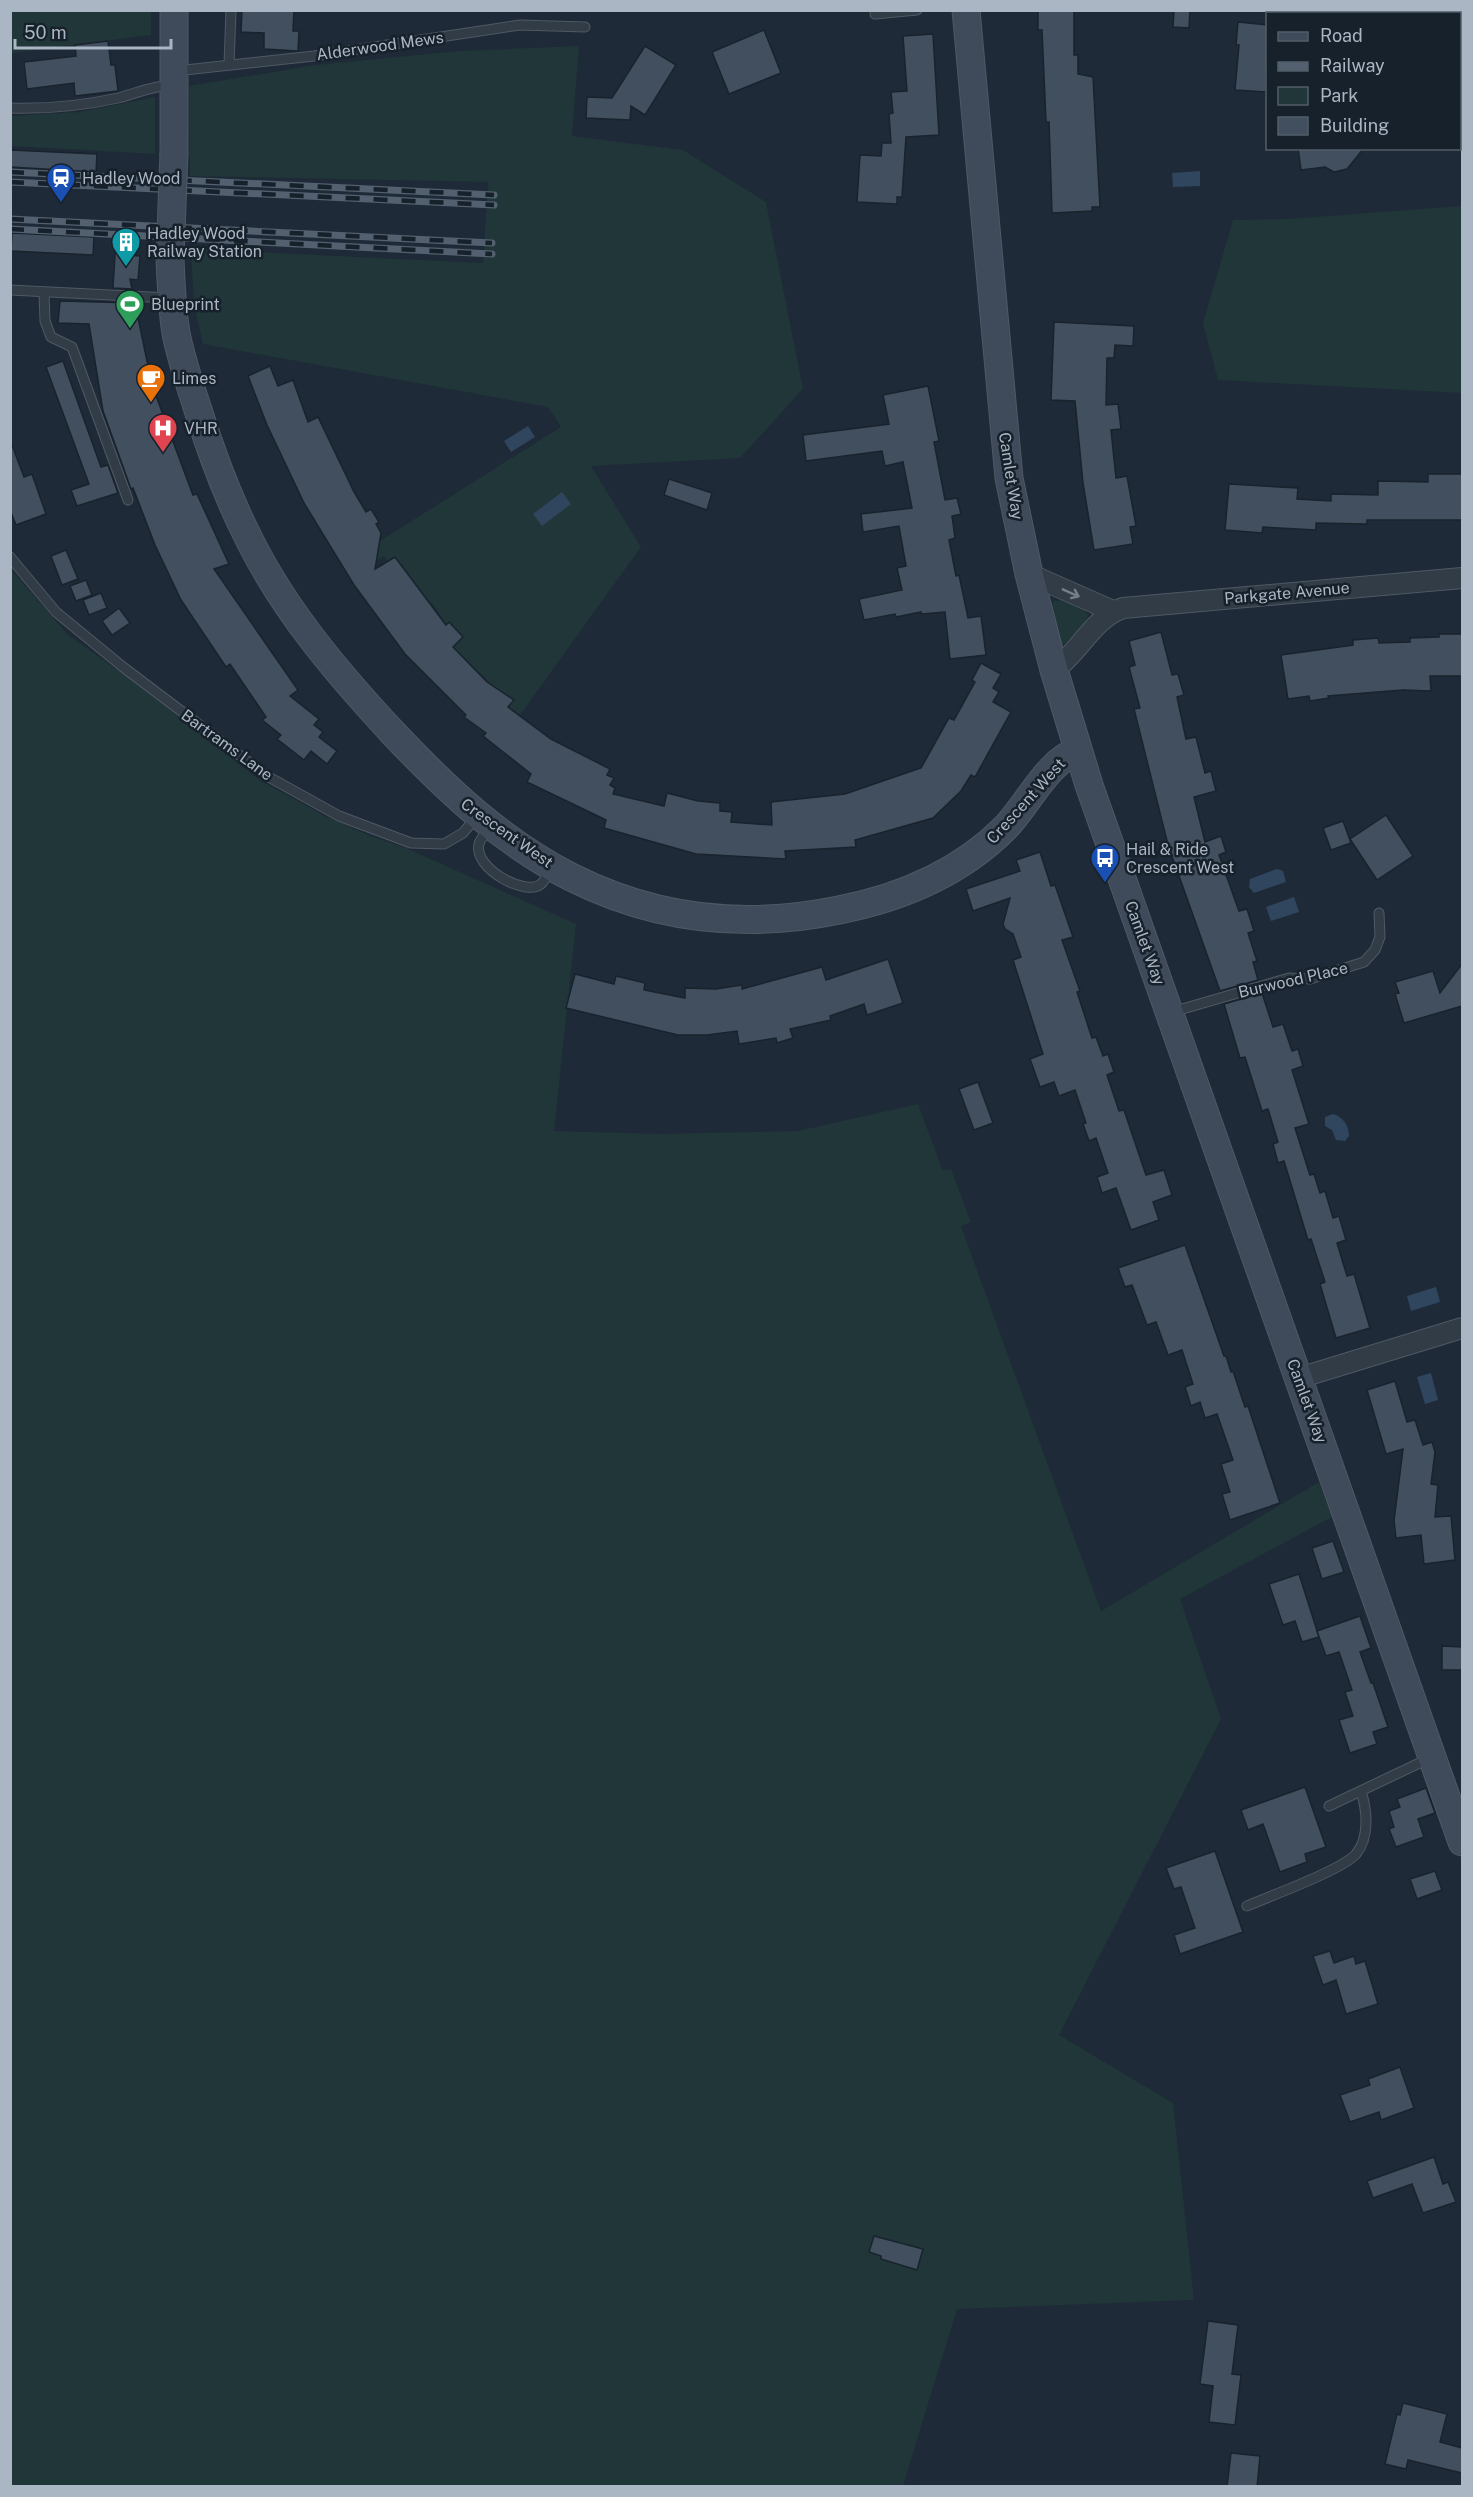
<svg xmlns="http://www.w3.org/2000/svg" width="1473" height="2497" font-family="'Public Sans',sans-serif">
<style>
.green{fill:#203638}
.water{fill:#30465f}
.building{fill:#414f5f;stroke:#19232d;stroke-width:1.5}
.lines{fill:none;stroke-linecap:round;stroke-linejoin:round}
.lane-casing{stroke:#4f5965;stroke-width:11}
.street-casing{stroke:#4f5965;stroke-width:22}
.secondary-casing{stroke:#4f5965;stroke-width:29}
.lane{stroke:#323c47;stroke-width:9}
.street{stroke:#323c47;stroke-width:20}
.secondary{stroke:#3f4b5a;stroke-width:27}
.rail-casing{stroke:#53606f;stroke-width:7}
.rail{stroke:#17212b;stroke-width:4.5;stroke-dasharray:14;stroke-linecap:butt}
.secondary-bridge-casing{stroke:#4f5965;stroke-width:29;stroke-linecap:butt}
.secondary-bridge{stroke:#3f4b5a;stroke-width:27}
.oneway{stroke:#757f8c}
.labels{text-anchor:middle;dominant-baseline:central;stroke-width:5;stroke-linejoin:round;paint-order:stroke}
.street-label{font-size:16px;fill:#abb6c4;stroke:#17212b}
.poi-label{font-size:16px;fill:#abb6c4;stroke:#17212b;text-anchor:start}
</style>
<rect width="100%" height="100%" fill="#1e2a37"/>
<g class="green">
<polygon points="10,11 151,11 151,35 11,53"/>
<polygon points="579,46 572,136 683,150 766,202 803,389 740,458 591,466 641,547 520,715 508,707 513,700 492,685 453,647 463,637 449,623 437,634 431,627 442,618 432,603 417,613 403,569 404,566 400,564 395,557 388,562 384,556 378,560 370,547 561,427 548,407 203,344 194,305 191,249 483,263 488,182 190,176 189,86 315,65 459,51"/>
<polygon points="155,97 155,154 11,146 11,116 79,112"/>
<polygon points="1462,206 1462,393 1218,380 1203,323 1233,220 1288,219"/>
<polygon points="10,568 67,634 134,682 261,781 325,816 370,836 406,848 576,924 554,1131 660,1134 798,1131 918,1104 943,1171 951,1169 971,1222 961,1226 1101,1611 1319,1482 1332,1517 1180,1599 1221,1719 1059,2035 1173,2103 1194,2300 957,2309 903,2486 11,2486"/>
<path d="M1061,600L1084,610L1088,615C1086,627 1074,646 1061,644L1050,606L1054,601Z"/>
</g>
<g class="water">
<polygon points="1200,171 1200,186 1173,187 1172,173"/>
<polygon points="528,426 535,437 511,452 504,441"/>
<polygon points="562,492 571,504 542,526 533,514"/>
<polygon points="1277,869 1283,871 1286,882 1254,893 1249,887 1250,879"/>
<polygon points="1294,897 1299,912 1271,921 1266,907"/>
<path d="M1333,1114C1343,1117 1349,1125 1349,1136L1345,1141L1336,1140L1332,1130L1325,1126V1117Z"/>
<polygon points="1436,1287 1440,1302 1411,1311 1407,1296"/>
<polygon points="1431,1373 1438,1400 1425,1404 1417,1377"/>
</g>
<g class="building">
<polygon points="242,10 294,10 293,31 299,31 298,51 264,49 264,33 241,32"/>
<polygon points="1038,10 1074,10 1074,55 1078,55 1078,74 1093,77 1100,207 1092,207 1092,211 1052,213 1049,122 1046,122 1042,30 1038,30"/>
<polygon points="1174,10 1190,10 1189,28 1173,27"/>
<polygon points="1238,22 1268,25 1266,92 1235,90 1239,45 1236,45"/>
<polygon points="764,30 781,73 729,94 712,52"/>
<polygon points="933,34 939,135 906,137 902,197 897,197 897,204 857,202 860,155 881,156 882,143 891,143 889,114 893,113 891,92 907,91 903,36"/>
<polygon points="108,41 111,65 115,65 118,91 75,96 74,83 27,89 24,62 76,56 75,45"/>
<polygon points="645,46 676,65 645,115 631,106 630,120 586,118 587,97 612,98"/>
<polygon points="1298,148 1364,148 1347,169 1334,172 1325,167 1301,170"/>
<polygon points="10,150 97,154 96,172 10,167"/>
<polygon points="12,233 94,237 93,255 11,251"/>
<polygon points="121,236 125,255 140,256 138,280 130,279 132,289 113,288 116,237"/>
<polygon points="60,301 135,303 152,385 193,495 197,494 229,564 214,569 298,690 290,696 319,719 314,725 323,732 319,737 337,751 327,764 311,751 304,760 277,739 281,735 262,720 266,717 230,664 226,667 181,600 155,545 133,488 131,489 103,411 89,324 58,323"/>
<polygon points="1054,322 1134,326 1133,346 1115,345 1114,358 1107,358 1106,405 1118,404 1121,429 1111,430 1116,478 1127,476 1136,526 1130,527 1133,544 1094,550 1083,483 1075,401 1051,400"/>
<polygon points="63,361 101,467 108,465 118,493 77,506 71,490 89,484 46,367"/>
<polygon points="270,366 278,386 293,380 308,422 318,417 354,492 366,512 371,509 379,522 376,524 381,533 375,569 395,557 446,625 449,622 463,637 453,647 487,682 514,700 508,707 551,739 610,769 607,775 614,778 610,785 615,788 613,794 664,806 667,793 698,801 720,803 720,811 732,812 731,822 772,825 771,802 845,794 921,768 949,718 954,720 975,682 972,680 981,663 1001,674 993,688 999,692 993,702 1011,712 975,777 971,775 961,791 933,818 855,840 856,847 785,851 786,859 696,854 604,828 606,820 527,782 531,774 483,736 486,733 464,717 466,715 405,654 354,585 304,503 267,425 248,376"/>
<polygon points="928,386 939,441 934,442 945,500 957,498 961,514 952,516 955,538 949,540 956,576 959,575 968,618 981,616 986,655 950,659 945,612 921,614 921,612 896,617 895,614 864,620 859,599 902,590 897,568 906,566 899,526 863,532 861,514 912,508 903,462 885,466 882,451 806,461 803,435 889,424 883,395"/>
<polygon points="10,445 12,445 24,477 32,474 46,514 16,525 10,510"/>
<polygon points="1428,474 1462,474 1462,520 1367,520 1367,524 1316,523 1316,530 1263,527 1262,533 1225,530 1229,484 1298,488 1297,499 1331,501 1331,494 1378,495 1378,481 1428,482"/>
<polygon points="669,479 712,493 707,510 664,495"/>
<polygon points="66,550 78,579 62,585 51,556"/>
<polygon points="86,580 92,595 76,601 70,586"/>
<polygon points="101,593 107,608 89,615 83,600"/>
<polygon points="119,608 130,623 112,635 102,621"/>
<polygon points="1161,632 1172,675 1178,674 1184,695 1177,697 1186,739 1196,737 1205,773 1211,771 1216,791 1194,797 1205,842 1221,836 1226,852 1219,855 1239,911 1247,909 1254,931 1248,933 1257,961 1253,962 1258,980 1220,991 1168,845 1134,709 1140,708 1129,667 1135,665 1129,641"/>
<polygon points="1439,634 1462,634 1462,676 1430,676 1431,691 1403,690 1328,696 1329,698 1310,701 1309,696 1288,699 1281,655 1353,645 1353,640 1378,638 1379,643 1410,642 1410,638 1439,637"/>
<polygon points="1386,815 1413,856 1377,880 1350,839"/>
<polygon points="1343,821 1351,843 1331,850 1323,828"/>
<polygon points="1040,852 1051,886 1055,885 1073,937 1062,940 1080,991 1077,992 1092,1038 1096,1037 1103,1056 1108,1054 1114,1072 1107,1075 1119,1111 1124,1110 1146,1175 1164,1170 1172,1195 1153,1202 1159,1220 1131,1230 1116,1188 1102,1193 1097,1177 1108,1173 1096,1138 1089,1141 1083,1124 1086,1123 1075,1090 1059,1096 1054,1082 1040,1087 1030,1059 1043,1054 1013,960 1021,957 1013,934 1005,929 1003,924 1010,898 973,911 966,889 1020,871 1016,860"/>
<polygon points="888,959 903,1003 867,1015 864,1004 830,1016 831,1020 790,1029 793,1038 777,1043 776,1038 739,1044 737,1031 707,1035 678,1035 566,1008 575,974 614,984 616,976 645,983 644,990 685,998 685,988 716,989 742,985 742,989 822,967 826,980"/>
<polygon points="1462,964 1462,1006 1404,1023 1395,994 1399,993 1395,982 1433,971 1440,993"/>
<polygon points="1262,993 1273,1027 1283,1024 1292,1051 1298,1049 1303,1066 1292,1070 1309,1124 1295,1128 1310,1175 1314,1174 1320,1193 1325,1191 1333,1218 1339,1216 1346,1240 1337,1243 1347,1276 1354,1274 1370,1328 1336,1338 1320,1284 1325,1282 1311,1239 1308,1240 1284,1161 1278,1163 1273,1144 1278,1142 1268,1109 1262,1111 1245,1057 1240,1058 1224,1004"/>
<polygon points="978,1082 993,1123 974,1130 959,1089"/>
<polygon points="1185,1245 1224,1356 1226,1356 1231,1372 1233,1371 1245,1407 1248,1406 1280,1503 1230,1520 1222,1494 1230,1492 1221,1464 1233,1460 1217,1414 1205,1418 1200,1402 1191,1406 1185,1387 1193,1384 1182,1350 1168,1355 1156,1322 1147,1325 1132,1285 1125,1287 1118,1268"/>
<polygon points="1395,1381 1407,1422 1415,1420 1423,1445 1432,1442 1435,1452 1431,1484 1438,1485 1435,1517 1451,1516 1455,1560 1424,1564 1421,1535 1396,1538 1394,1521 1403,1449 1386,1454 1367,1390"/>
<polygon points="1333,1541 1344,1572 1322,1579 1312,1548"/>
<polygon points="1299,1574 1319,1637 1302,1642 1295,1621 1283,1625 1269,1584"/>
<polygon points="1360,1616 1371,1648 1360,1652 1371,1683 1373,1683 1388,1727 1373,1732 1377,1744 1350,1753 1339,1720 1353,1716 1345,1692 1352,1690 1339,1652 1326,1656 1317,1631"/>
<polygon points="1442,1646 1462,1647 1462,1670 1442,1670"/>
<polygon points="1305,1787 1326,1847 1305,1854 1307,1862 1280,1872 1263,1824 1248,1830 1241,1810"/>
<polygon points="1426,1788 1435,1813 1418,1819 1424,1837 1396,1847 1389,1829 1394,1827 1389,1811 1400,1807 1397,1799"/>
<polygon points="1215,1851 1243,1932 1180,1954 1174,1935 1195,1928 1181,1887 1174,1889 1166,1868"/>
<polygon points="1435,1871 1442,1890 1417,1899 1410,1879"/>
<polygon points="1330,1951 1334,1963 1354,1956 1356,1964 1365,1961 1378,2004 1346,2014 1336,1980 1323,1985 1313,1956"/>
<polygon points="1400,2067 1414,2108 1381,2120 1379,2112 1350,2122 1340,2095 1370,2085 1368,2079"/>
<polygon points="1434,2157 1443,2184 1448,2182 1456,2202 1423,2213 1412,2184 1373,2198 1367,2181"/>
<polygon points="874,2236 923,2249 917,2270 881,2259 881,2256 869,2252"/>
<polygon points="1208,2321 1238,2325 1232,2374 1241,2375 1235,2425 1209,2422 1213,2386 1200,2384"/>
<polygon points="1403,2403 1447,2414 1440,2442 1462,2448 1462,2473 1408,2460 1406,2469 1385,2464 1397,2414 1400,2415"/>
<polygon points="1231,2453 1260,2456 1257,2487 1227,2487"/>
</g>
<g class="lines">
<g class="lane-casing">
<g id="lane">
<polyline points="875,14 917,10"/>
<polyline points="229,65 231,10"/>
<polyline points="176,71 314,56 520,25 585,27"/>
<path d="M10,108C46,109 82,106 118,98C137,93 152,86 172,85"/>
<polyline points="10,290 170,298"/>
<polyline points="44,293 45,321 51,337 72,347 128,500"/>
<polyline points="10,557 56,612 123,667 267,776 339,816 411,843 444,844 463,833 476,817"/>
<path d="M489,828C486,833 480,839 479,844C473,869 527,897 541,884C545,881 548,873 550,868"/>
<polyline points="1172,1012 1289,978 1310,979 1364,962 1375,950 1380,937 1379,913"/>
<polyline points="1329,1806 1430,1758"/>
<path d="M1247,1906C1270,1896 1342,1870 1356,1854C1370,1837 1367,1810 1361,1791"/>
</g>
</g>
<g class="street-casing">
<g id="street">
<polyline points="1448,14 1449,10"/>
<polyline points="1029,574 1113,611"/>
<path d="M1054,670C1079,653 1093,618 1123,608L1462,578"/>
<polyline points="1299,1378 1462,1328"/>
</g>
</g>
<g class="secondary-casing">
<g id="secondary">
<polyline points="966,10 1009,478 1029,574 1054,670 1089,785 1462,1842"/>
<polyline points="174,153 174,10"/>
<path d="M170,259C171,284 172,309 176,333C181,359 190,385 198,410C212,455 229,500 250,541C286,613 340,676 394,734C447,790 502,842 571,877C656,920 747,929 839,910C900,898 960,873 1005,828C1027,806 1048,760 1078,751"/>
</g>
</g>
<use href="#lane" class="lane"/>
<use href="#street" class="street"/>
<use href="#secondary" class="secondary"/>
<g class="rail-casing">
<g id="rail">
<polyline points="10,172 494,195"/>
<polyline points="10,182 494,205"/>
<polyline points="10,219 492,243"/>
<polyline points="10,229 492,254"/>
</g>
</g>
<use href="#rail" class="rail"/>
<g class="secondary-bridge-casing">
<polyline id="secondary-bridge" points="170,259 174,153"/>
</g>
<use href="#secondary-bridge" class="secondary-bridge"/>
</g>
<defs><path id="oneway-shaft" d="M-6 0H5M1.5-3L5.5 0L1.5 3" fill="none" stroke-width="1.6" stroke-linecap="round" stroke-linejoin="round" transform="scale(1.5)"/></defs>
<use class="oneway" href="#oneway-shaft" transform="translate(1071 593) rotate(24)"/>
<defs>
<g id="station-pin" transform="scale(1.5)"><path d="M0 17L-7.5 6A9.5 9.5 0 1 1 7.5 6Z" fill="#1a4fb4" stroke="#17212b"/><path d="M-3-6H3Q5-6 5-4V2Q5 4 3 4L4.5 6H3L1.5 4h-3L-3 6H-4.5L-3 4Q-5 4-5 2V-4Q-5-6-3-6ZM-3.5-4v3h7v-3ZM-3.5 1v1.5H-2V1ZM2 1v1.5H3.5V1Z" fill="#fff"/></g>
<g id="building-pin" transform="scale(1.5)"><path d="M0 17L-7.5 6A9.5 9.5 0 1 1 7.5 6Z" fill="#0f9aa8" stroke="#17212b"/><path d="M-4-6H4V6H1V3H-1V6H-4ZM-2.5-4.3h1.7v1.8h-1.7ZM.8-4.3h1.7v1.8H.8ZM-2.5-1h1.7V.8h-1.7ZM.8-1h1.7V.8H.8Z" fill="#fff"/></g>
<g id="stadium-pin" transform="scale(1.5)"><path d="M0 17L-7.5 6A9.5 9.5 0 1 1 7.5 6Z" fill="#2e9e5b" stroke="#17212b"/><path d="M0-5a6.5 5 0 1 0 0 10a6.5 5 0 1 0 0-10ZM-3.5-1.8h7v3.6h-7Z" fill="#fff"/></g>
<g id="cafe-pin" transform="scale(1.5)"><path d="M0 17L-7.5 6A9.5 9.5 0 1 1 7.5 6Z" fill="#e8710a" stroke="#17212b"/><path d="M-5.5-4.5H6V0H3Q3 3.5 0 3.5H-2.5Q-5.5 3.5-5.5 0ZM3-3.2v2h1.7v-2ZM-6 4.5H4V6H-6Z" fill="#fff"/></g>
<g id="hospital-pin" transform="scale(1.5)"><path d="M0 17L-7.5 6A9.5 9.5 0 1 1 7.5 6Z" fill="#e0444e" stroke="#17212b"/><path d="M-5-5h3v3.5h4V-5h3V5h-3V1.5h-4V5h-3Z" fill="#fff"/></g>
<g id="bus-pin" transform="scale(1.5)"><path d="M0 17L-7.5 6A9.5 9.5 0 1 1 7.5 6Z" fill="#1a4fb4" stroke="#17212b"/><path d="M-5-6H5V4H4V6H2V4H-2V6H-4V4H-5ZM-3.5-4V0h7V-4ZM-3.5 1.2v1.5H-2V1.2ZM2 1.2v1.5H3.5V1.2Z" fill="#fff"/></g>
</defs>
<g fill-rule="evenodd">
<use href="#station-pin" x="61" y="178"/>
<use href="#building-pin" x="126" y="242"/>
<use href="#stadium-pin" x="130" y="304"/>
<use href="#cafe-pin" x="151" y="378"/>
<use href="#hospital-pin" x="163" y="428"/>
<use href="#bus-pin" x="1105" y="858"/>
</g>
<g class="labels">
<g class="street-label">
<text transform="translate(380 46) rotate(-8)">Alderwood Mews</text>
<text transform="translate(1011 476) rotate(81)">Camlet Way</text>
<text transform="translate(1287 593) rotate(-5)">Parkgate Avenue</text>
<text transform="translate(227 745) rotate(36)">Bartrams Lane</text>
<text transform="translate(1026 801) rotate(-48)">Crescent West</text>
<text transform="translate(507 833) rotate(35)">Crescent West</text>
<text transform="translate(1145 943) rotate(70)">Camlet Way</text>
<text transform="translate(1293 980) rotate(-13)">Burwood Place</text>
<text transform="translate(1307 1401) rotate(70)">Camlet Way</text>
</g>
<g class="poi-label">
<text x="82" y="178">Hadley Wood</text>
<text x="147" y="233">Hadley Wood<tspan x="147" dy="18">Railway Station</tspan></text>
<text x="151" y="304">Blueprint</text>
<text x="172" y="378">Limes</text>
<text x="184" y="428">VHR</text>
<text x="1126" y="849">Hail &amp; Ride<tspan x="1126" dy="18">Crescent West</tspan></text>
</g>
</g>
<rect width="1473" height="2497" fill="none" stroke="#abb6c4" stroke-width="24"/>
<rect x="1266" y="12" width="195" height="138" fill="#17212b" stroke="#525d68" stroke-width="1.5"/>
<rect x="1278" y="32" width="30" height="9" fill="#3f4b5a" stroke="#525d68" stroke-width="1.5"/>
<text x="1320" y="42" font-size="18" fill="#abb6c4">Road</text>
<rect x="1278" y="62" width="30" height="9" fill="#53606f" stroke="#525d68" stroke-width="1.5"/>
<text x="1320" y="72" font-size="18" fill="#abb6c4">Railway</text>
<rect x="1278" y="87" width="30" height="18" fill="#203638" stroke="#525d68" stroke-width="1.5"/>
<text x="1320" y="102" font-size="18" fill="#abb6c4">Park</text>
<rect x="1278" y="117" width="30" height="18" fill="#414f5f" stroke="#525d68" stroke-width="1.5"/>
<text x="1320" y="132" font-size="18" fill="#abb6c4">Building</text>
<path d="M15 39v9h156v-9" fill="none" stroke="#abb6c4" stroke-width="3"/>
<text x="24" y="39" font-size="18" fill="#abb6c4" stroke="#17212b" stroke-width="4.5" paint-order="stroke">50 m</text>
</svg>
